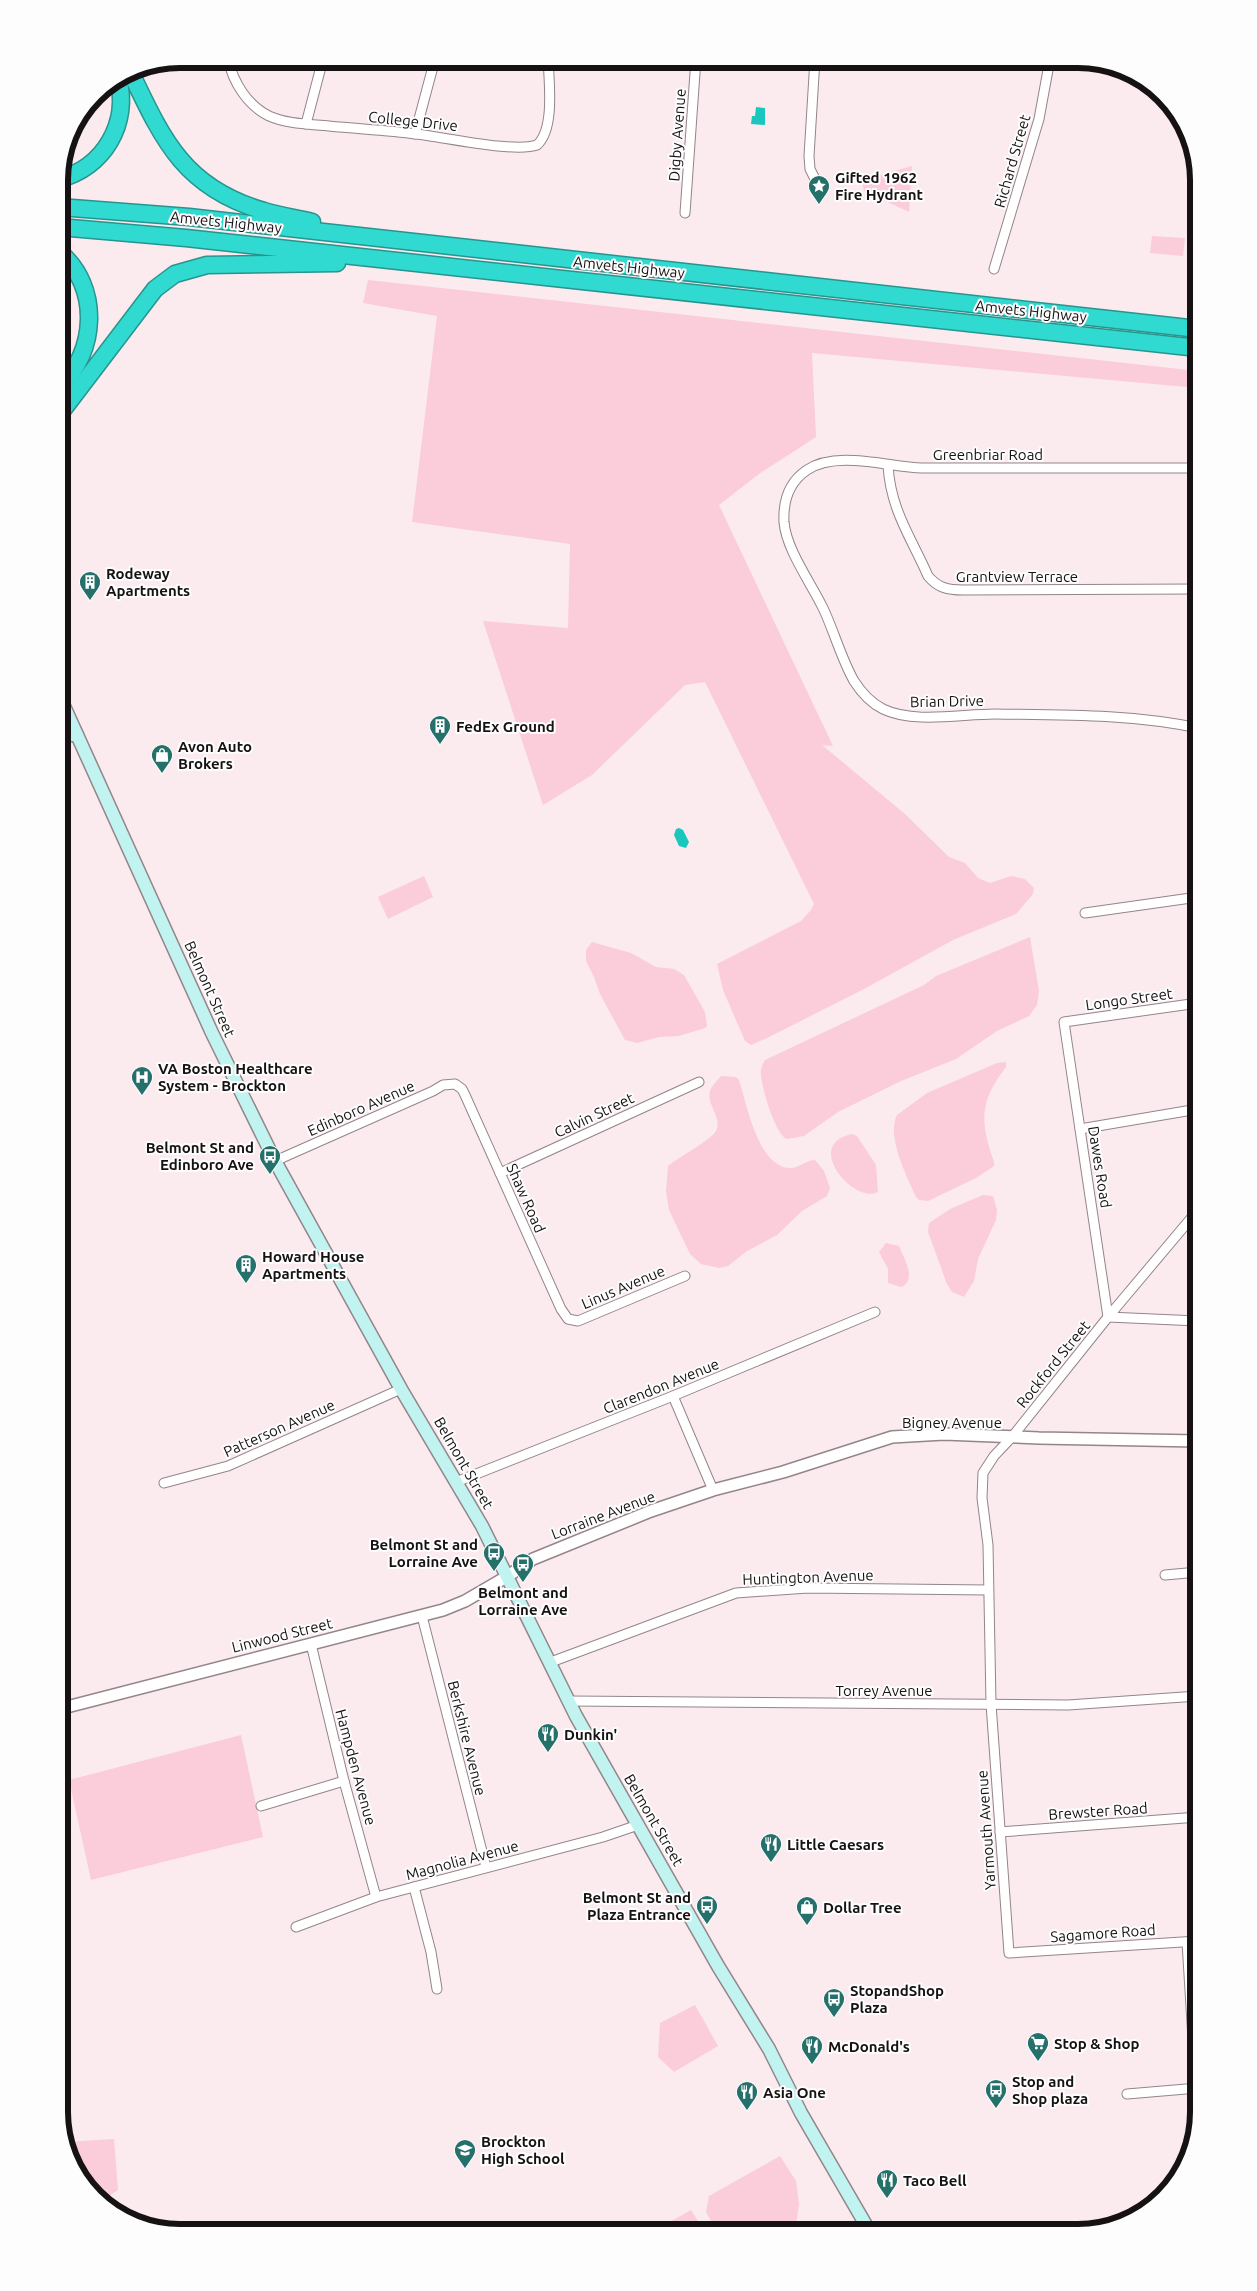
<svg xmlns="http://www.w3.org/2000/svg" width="1257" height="2291" font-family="Ubuntu,sans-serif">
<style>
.green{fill:#fbccda}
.water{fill:#1ac7bd}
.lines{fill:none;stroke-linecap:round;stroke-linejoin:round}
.minor-casing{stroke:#938589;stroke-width:11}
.tertiary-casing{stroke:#938589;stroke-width:14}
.secondary-casing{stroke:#938589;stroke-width:15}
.motorway-casing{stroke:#27948e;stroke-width:19}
.minor{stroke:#fff;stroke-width:9}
.tertiary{stroke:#fff;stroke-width:11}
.secondary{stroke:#c1f4f1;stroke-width:12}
.motorway{stroke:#30dad0;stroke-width:16}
.labels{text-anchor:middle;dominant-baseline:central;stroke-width:4;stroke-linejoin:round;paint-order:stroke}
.street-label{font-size:15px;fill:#161112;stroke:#fdfdfd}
.poi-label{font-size:15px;font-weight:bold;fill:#161112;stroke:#fdfdfd;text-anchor:start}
.rim{fill:none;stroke:#161112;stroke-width:6}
</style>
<rect width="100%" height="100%" fill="#fbebef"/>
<g class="green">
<polygon points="912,166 909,212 864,191 862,180"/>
<polygon points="1152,236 1185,238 1183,256 1150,253"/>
<polygon points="368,280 1198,371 1198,388 812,353 816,437 759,474 719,505 833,746 822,745 905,814 949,857 965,863 978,878 990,883 1011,876 1025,879 1034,888 1033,894 1016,914 953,940 864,989 767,1038 751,1045 745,1041 723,990 717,964 801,921 811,910 814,904 705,682 685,685 592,775 543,805 483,621 568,628 570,544 412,522 437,316 363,303"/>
<polygon points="424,876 433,897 388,919 378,897"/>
<path d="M1030,937L1039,991L1037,1005L1029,1016L997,1031L956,1059L901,1081L838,1112L804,1136L787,1139C775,1135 762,1088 761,1075C760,1070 762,1065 765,1060L924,985L936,976Z"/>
<polygon points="592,942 631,953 656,967 674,969 684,975 705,1012 707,1026 705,1028 679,1036 659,1037 637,1043 625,1040 600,994 594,977 586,961 586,950"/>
<path d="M1006,1062V1067C979,1102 980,1121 994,1162V1166L976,1178L928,1201L919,1200L916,1197C907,1177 886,1136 897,1115L927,1093L997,1063Z"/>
<path d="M721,1076L736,1077L739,1080C747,1105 758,1166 789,1168C798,1169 806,1160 815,1160L824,1171L830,1188L827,1196L802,1211L777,1235L747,1251L728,1266L719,1268L701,1264L690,1254L669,1210L666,1191L668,1166C679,1157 711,1140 716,1131C723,1116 704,1103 711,1089C713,1084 718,1080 721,1076Z"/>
<path d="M852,1134L857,1136L876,1165L878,1192C854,1205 802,1144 852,1134Z"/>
<polygon points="983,1195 993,1196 997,1210 996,1220 978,1259 974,1281 964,1297 952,1292 947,1284 928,1232 929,1223 950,1209"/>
<path d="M886,1243L899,1246C903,1257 918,1280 901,1287L888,1283V1269L879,1252Z"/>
<polygon points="241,1735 263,1837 91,1880 69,1780"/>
<polygon points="695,2005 718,2046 674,2072 658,2057 660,2023"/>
<polygon points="114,2139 118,2190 103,2200 68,2158 65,2142"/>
<polygon points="780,2156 796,2181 799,2204 795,2232 717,2232 706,2212 709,2196"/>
<polygon points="691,2210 705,2232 652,2232"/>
</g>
<g class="water">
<polygon points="756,107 765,108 765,125 751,124 752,116 755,116"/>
<polygon points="679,828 683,830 689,842 686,848 679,846 674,835 676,829"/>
</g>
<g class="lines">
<g class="minor-casing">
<g id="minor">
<path d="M228,59C233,82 247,105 269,116C287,124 309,124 329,126C358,129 387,130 416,134C444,137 514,153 537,145C555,129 549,82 548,59"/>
<polyline points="815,59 809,156 810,169 817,183"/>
<polyline points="306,124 323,59"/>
<polyline points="415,134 435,59"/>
<polyline points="685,213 696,59"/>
<polyline points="994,269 1039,119 1050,59"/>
<path d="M888,466C891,511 911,537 928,576C938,588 948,590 963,590L1198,589"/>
<path d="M1198,728C1132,714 1063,715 995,714C961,714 914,724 883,709C871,703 861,692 854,681C841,658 834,631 823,608C811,583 786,549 784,522C783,501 789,482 807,470C837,450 888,467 922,468H1198"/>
<polyline points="1085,913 1198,897"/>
<polyline points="1080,1129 1198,1109"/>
<polyline points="275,1161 433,1091 443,1085 455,1084 462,1089 465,1095 561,1309 568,1319 578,1321 685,1276"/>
<polyline points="500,1173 699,1082"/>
<polyline points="1198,1321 1108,1317 1064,1022 1198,1003"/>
<polyline points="673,1396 713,1490"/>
<polyline points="456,1482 673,1396 875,1312"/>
<polyline points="164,1483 228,1466 401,1389"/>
<polyline points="1165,1575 1198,1572"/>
<polyline points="422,1616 486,1867"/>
<polyline points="311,1644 344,1781 376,1897"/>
<polyline points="551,1662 736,1593 808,1588 988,1590"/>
<polyline points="569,1701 1068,1705 1198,1696"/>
<polyline points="261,1806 344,1781"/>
<polyline points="1000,1832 1198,1817"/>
<polyline points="414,1887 431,1952 437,1989"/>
<polyline points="296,1927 376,1897 603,1837 638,1825"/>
<polyline points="1198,1941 1009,1953 991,1704 988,1545 982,1498 983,1473 994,1456 1012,1437 1108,1317 1198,1210"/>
<polyline points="1187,1942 1196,2088"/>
<polyline points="1127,2094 1198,2088"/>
</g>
</g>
<g class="tertiary-casing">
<polyline id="tertiary" points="59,1709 443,1610 465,1601 508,1576 533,1559 651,1511 713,1490 783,1472 892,1437 944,1434 1039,1438 1198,1441"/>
</g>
<g class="secondary-casing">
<g id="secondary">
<polyline points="59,695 212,1033 275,1161 401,1389 482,1526 576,1716 718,1966 769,2049 801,2113 870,2232"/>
<polyline points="59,735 77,735"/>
</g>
</g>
<g class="motorway-casing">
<g id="motorway">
<path d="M130,71C163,140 184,188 264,211C280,216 296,218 312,222"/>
<path d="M59,179C104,168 130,123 118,78"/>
<polyline points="59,207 189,217 1198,329"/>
<polyline points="59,227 186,238 1198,348"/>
<path d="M59,387C97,353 101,286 59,252"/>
<polyline points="59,415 155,289 175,274 207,265 337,263"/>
</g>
</g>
<use href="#minor" class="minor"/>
<use href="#tertiary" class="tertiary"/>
<use href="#secondary" class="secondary"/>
<use href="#motorway" class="motorway"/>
</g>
<defs>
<g id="sight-pin" transform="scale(1.125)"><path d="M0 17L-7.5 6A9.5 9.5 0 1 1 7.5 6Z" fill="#26706b" stroke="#fdfdfd"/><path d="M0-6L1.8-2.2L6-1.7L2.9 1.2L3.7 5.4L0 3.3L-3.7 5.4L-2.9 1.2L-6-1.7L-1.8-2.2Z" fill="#fff"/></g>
<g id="building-pin" transform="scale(1.125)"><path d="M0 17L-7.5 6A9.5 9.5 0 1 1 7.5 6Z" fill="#26706b" stroke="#fdfdfd"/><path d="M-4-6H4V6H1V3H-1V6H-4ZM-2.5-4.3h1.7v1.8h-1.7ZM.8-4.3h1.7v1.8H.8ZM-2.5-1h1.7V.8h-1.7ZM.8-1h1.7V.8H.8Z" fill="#fff"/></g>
<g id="shop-pin" transform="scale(1.125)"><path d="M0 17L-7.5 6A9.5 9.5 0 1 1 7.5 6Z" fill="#26706b" stroke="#fdfdfd"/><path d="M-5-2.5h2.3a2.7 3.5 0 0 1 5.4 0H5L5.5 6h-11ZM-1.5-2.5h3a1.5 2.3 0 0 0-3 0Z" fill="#fff"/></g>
<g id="hospital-pin" transform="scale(1.125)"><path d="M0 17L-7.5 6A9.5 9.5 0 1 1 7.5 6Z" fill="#26706b" stroke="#fdfdfd"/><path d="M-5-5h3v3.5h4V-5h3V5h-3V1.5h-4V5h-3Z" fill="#fff"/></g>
<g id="bus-pin" transform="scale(1.125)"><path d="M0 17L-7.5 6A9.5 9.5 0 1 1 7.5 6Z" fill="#26706b" stroke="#fdfdfd"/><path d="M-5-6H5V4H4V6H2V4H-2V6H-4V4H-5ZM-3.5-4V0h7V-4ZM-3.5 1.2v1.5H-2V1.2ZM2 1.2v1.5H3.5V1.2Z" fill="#fff"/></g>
<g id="restaurant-pin" transform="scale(1.125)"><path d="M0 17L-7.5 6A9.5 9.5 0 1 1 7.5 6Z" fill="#26706b" stroke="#fdfdfd"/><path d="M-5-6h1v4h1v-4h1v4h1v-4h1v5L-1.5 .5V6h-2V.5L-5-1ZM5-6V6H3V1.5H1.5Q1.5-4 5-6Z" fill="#fff"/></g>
<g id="supermarket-pin" transform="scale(1.125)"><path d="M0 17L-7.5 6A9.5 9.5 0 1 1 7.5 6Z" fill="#26706b" stroke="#fdfdfd"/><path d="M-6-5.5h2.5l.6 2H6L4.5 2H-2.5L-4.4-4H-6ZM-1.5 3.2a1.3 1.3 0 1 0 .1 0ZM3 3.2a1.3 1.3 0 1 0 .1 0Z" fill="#fff"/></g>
<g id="school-pin" transform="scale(1.125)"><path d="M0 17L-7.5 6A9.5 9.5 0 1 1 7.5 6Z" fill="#26706b" stroke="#fdfdfd"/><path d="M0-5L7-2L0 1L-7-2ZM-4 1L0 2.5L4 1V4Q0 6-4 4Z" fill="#fff"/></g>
</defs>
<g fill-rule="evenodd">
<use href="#sight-pin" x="819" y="186"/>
<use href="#building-pin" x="90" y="582"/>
<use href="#building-pin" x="440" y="726"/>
<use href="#shop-pin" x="162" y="755"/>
<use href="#hospital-pin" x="142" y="1077"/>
<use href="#bus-pin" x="270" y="1156"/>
<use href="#building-pin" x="246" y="1265"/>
<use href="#bus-pin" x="494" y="1553"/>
<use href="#bus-pin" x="523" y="1564"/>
<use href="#restaurant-pin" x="548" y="1734"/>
<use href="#restaurant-pin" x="771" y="1844"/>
<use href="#bus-pin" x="707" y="1906"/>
<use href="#shop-pin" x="807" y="1907"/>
<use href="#bus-pin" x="834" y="1999"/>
<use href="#supermarket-pin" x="1038" y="2043"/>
<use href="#restaurant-pin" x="812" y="2046"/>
<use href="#bus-pin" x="996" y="2090"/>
<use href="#restaurant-pin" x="747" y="2092"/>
<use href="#school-pin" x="465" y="2150"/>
<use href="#restaurant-pin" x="887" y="2180"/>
</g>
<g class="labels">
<g class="street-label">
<text transform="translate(413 121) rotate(6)">College Drive</text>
<text transform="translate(677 135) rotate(-86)">Digby Avenue</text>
<text transform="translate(1012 161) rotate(-74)">Richard Street</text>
<text transform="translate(226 222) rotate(6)">Amvets Highway</text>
<text transform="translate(629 267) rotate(6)">Amvets Highway</text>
<text transform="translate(1031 311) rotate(6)">Amvets Highway</text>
<text x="988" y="454">Greenbriar Road</text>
<text x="1017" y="576">Grantview Terrace</text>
<text transform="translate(947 701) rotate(-1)">Brian Drive</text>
<text transform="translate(210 989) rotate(66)">Belmont Street</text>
<text transform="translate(1129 999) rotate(-8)">Longo Street</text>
<text transform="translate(361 1108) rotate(-24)">Edinboro Avenue</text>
<text transform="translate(594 1115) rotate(-25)">Calvin Street</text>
<text transform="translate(1100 1167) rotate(81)">Dawes Road</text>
<text transform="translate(526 1198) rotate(66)">Shaw Road</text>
<text transform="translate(623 1287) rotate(-23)">Linus Avenue</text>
<text transform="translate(1053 1364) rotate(-51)">Rockford Street</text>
<text transform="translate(661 1386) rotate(-22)">Clarendon Avenue</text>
<text x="952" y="1422">Bigney Avenue</text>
<text transform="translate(279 1428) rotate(-24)">Patterson Avenue</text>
<text transform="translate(464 1463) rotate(60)">Belmont Street</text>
<text transform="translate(603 1515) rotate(-21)">Lorraine Avenue</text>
<text transform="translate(808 1577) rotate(-2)">Huntington Avenue</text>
<text transform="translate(282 1635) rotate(-14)">Linwood Street</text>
<text x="884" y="1690">Torrey Avenue</text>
<text transform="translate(467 1738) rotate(76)">Berkshire Avenue</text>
<text transform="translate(356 1767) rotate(75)">Hampden Avenue</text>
<text transform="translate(1098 1811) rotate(-4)">Brewster Road</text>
<text transform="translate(654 1820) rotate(60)">Belmont Street</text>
<text transform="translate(986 1830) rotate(-94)">Yarmouth Avenue</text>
<text transform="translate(462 1860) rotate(-15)">Magnolia Avenue</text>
<text transform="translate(1103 1933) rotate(-4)">Sagamore Road</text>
</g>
<g class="poi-label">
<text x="835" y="177">Gifted 1962<tspan x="835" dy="17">Fire Hydrant</tspan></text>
<text x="106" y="573">Rodeway<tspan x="106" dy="17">Apartments</tspan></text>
<text x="456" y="726">FedEx Ground</text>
<text x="178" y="746">Avon Auto<tspan x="178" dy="17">Brokers</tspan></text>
<text x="158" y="1068">VA Boston Healthcare<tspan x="158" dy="17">System - Brockton</tspan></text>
<text x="254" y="1147" text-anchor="end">Belmont St and<tspan x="254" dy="17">Edinboro Ave</tspan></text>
<text x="262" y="1256">Howard House<tspan x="262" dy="17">Apartments</tspan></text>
<text x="478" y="1544" text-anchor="end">Belmont St and<tspan x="478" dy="17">Lorraine Ave</tspan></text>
<text x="523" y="1592" text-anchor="middle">Belmont and<tspan x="523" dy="17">Lorraine Ave</tspan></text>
<text x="564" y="1734">Dunkin'</text>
<text x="787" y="1844">Little Caesars</text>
<text x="691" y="1897" text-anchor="end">Belmont St and<tspan x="691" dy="17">Plaza Entrance</tspan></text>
<text x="823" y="1907">Dollar Tree</text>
<text x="850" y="1990">StopandShop<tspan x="850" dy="17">Plaza</tspan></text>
<text x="1054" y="2043">Stop &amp; Shop</text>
<text x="828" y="2046">McDonald's</text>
<text x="1012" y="2081">Stop and<tspan x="1012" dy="17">Shop plaza</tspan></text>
<text x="763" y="2092">Asia One</text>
<text x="481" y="2141">Brockton<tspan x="481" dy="17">High School</tspan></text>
<text x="903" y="2180">Taco Bell</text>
</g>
</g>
<path d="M0 0H1257V2291H0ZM180 68H1078A112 112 0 0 1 1190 180V2112A112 112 0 0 1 1078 2224H180A112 112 0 0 1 68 2112V180A112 112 0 0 1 180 68Z" fill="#fdfdfd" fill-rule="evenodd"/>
<path class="rim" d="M180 68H1078A112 112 0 0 1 1190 180V2112A112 112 0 0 1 1078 2224H180A112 112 0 0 1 68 2112V180A112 112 0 0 1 180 68Z"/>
</svg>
